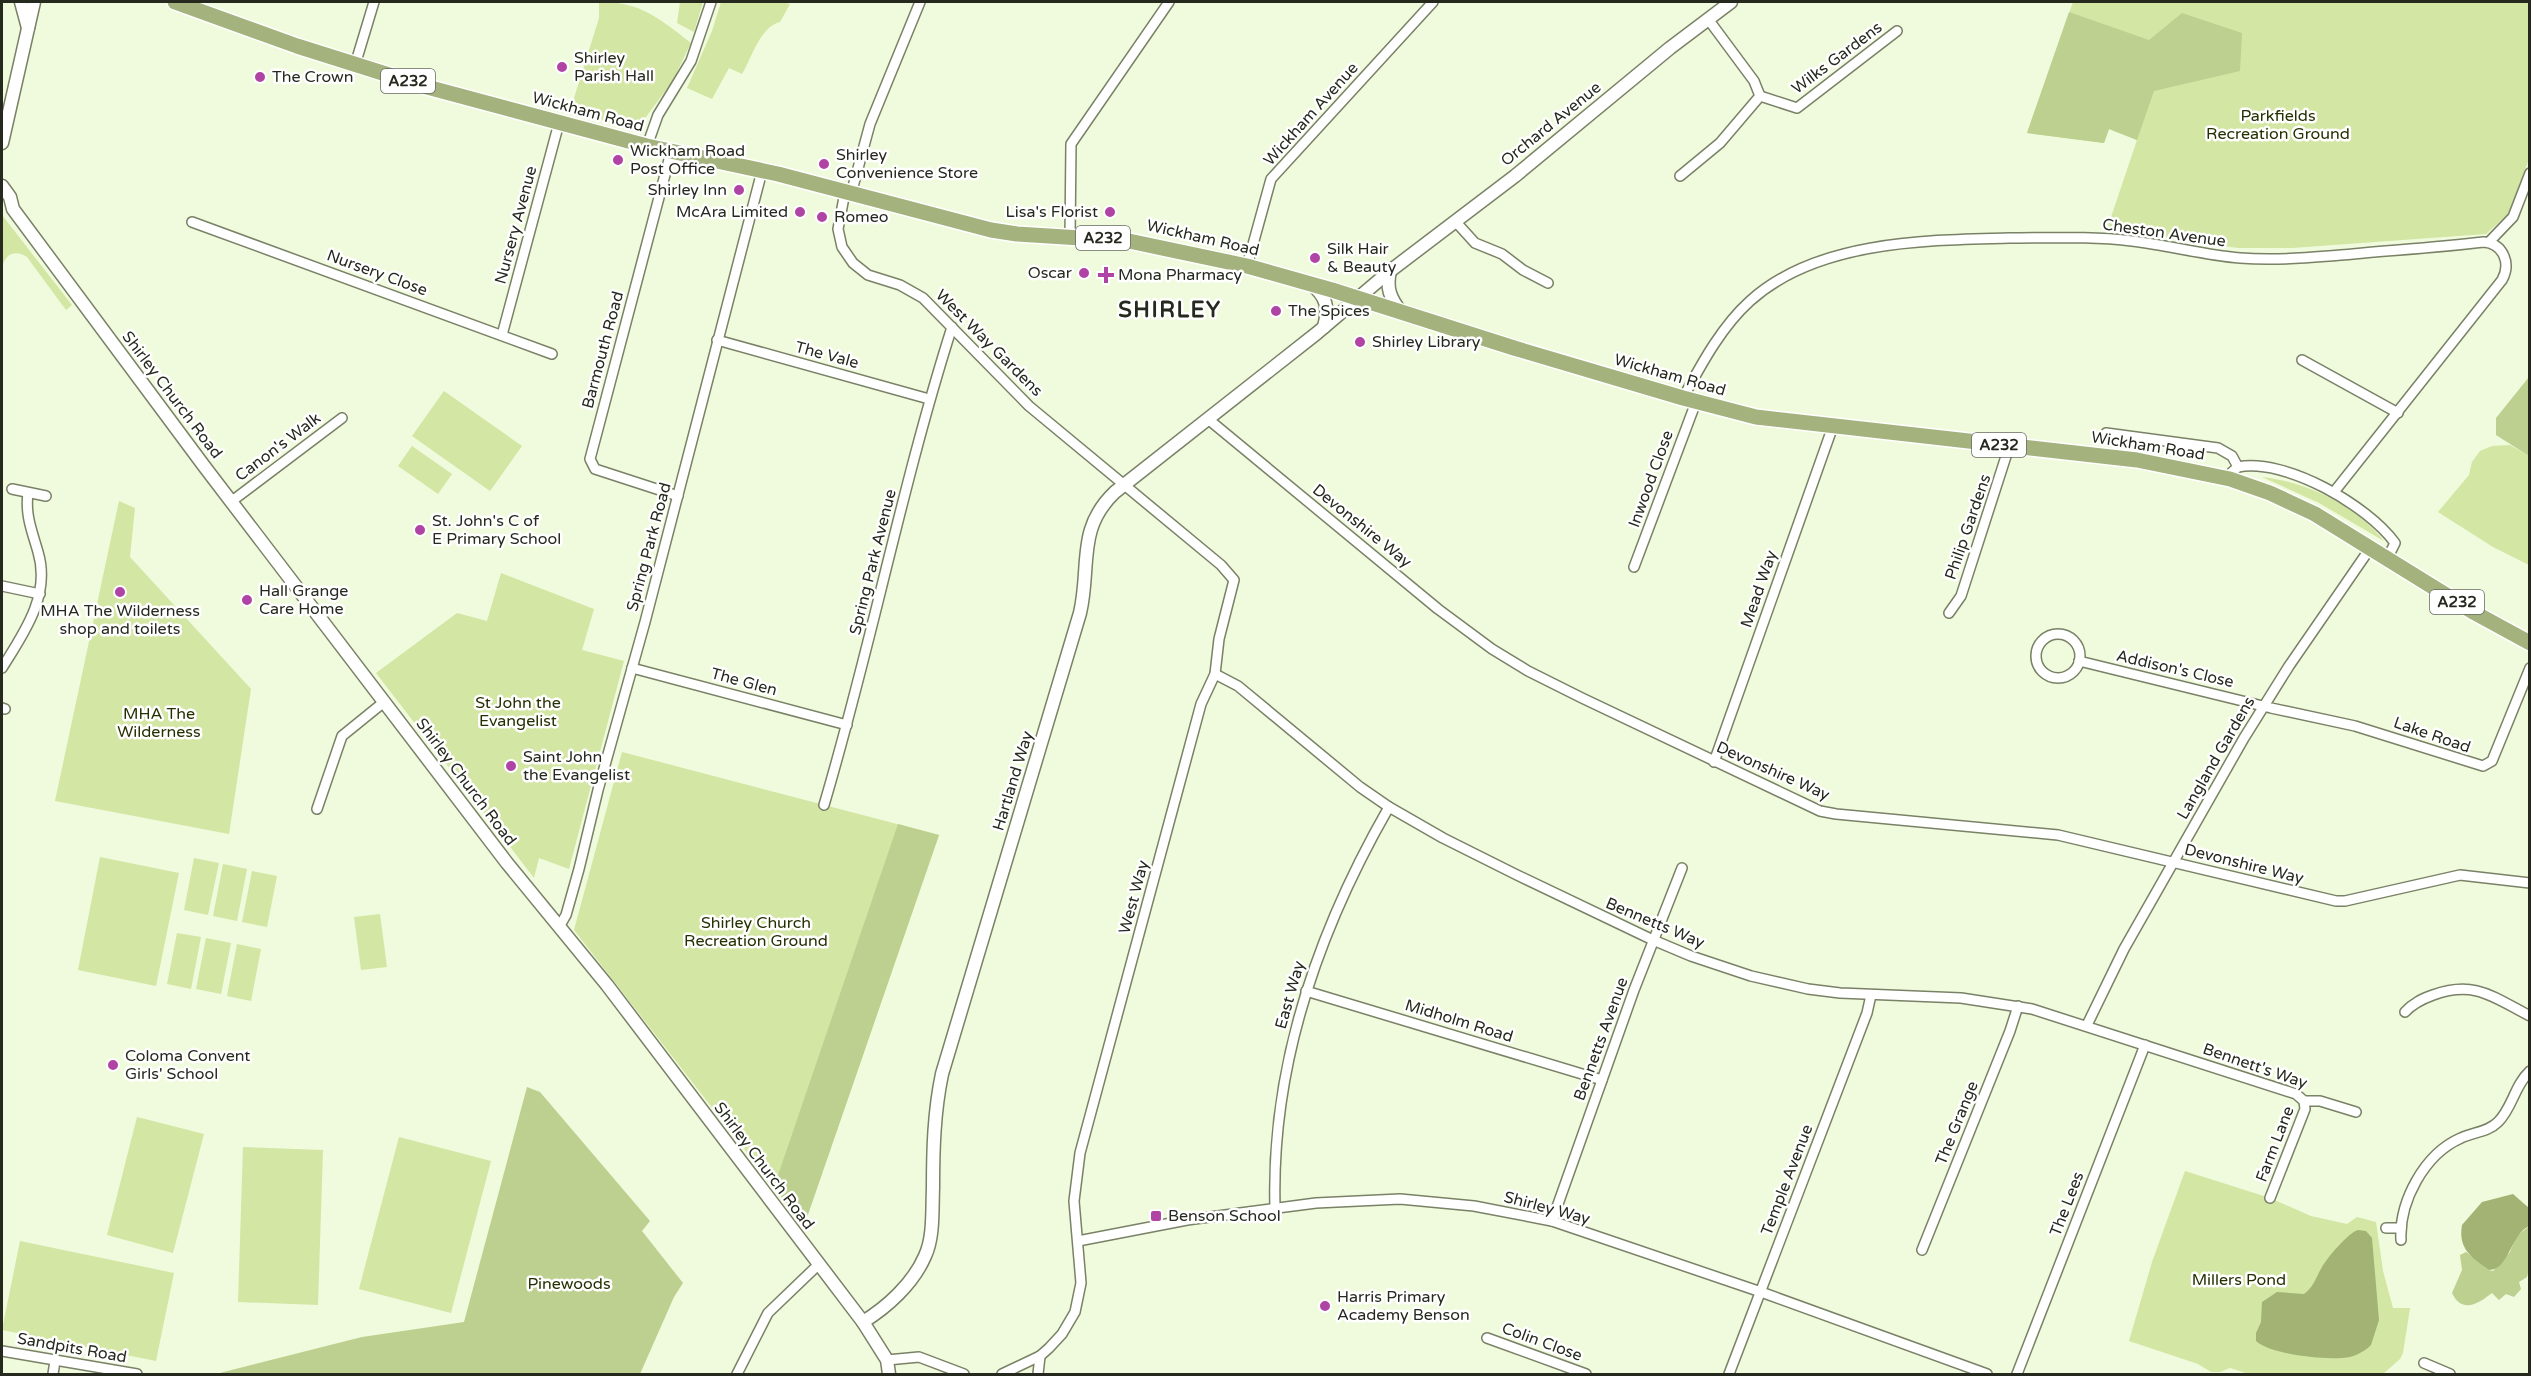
<svg xmlns="http://www.w3.org/2000/svg" width="2531" height="1376" font-family="'Varela Round',sans-serif">
<style>
.green{fill:#d3e6a4}
.forest{fill:#bdd08f}
.water{fill:#a2b373}
.lines{fill:none;stroke-linecap:round;stroke-linejoin:round}
.minor-casing{stroke:#798166;stroke-width:12}
.tertiary-casing{stroke:#798166;stroke-width:15}
.trunk-casing{stroke:#fff;stroke-width:18}
.minor{stroke:#fff;stroke-width:9}
.tertiary{stroke:#fff;stroke-width:12}
.trunk{stroke:#a4b27e;stroke-width:15}
.poi-dot{fill:#af44a5;stroke:#fff;stroke-width:2}
.labels{text-anchor:middle;dominant-baseline:central;stroke-width:5;stroke-linejoin:round;paint-order:stroke}
.shield{fill:#fff;stroke:#676962;stroke-width:1.5}
.shield-label{font-size:15px;font-weight:bold;fill:#26291e}
.poi-label{font-size:16px;fill:#26291e;stroke:#fff;text-anchor:start}
.street-label{font-size:16px;fill:#26291e;stroke:#fff}
.park-label{font-size:16px;fill:#252f00;stroke:#fff}
.district-label{font-size:22px;font-weight:bold;letter-spacing:1.5px;fill:#26291e;stroke:#fff}
</style>
<rect width="100%" height="100%" fill="#f0fadc"/>
<g class="green">
<path d="M599,2C640,1 660,19 691,43L672,82L637,129L570,111L599,18Z"/>
<polygon points="680,2 703,2 694,32 677,23"/>
<path d="M721,2H782L790,4L780,22C760,27 752,57 742,74L729,68L712,99L687,88L712,31Z"/>
<polygon points="2073,2 2529,2 2529,159 2508,214 2486,234 2292,248 2238,248 2107,229 2137,140 2109,129 2104,143 2027,133"/>
<path d="M2,215L72,305L66,310L27,257C15,249 4,254 2,269Z"/>
<polygon points="444,391 522,446 490,491 412,436"/>
<polygon points="2510,445 2529,456 2529,565 2493,547 2438,512 2469,475 2472,462 2480,451 2492,446"/>
<polygon points="412,446 452,474 438,494 398,466"/>
<path d="M2262,477C2307,482 2355,505 2384,541L2319,503Z"/>
<polygon points="119,501 135,508 130,557 251,689 229,834 55,801"/>
<polygon points="501,573 594,609 582,650 624,661 569,869 539,858 534,878 376,673 457,613 487,621"/>
<polygon points="622,752 939,835 804,1226 574,930"/>
<polygon points="100,857 179,873 156,986 78,970"/>
<polygon points="194,858 219,863 208,915 184,910"/>
<polygon points="223,864 247,869 237,921 213,916"/>
<polygon points="252,871 277,876 267,927 242,922"/>
<polygon points="380,914 387,967 361,970 354,917"/>
<polygon points="177,933 201,937 191,989 167,984"/>
<polygon points="206,938 231,943 221,994 196,989"/>
<polygon points="237,944 261,949 251,1001 227,996"/>
<polygon points="137,1117 204,1134 173,1253 107,1235"/>
<polygon points="399,1137 491,1161 451,1313 359,1289"/>
<polygon points="243,1147 323,1150 318,1305 238,1302"/>
<polygon points="2185,1171 2270,1198 2311,1216 2347,1224 2357,1217 2376,1222 2383,1271 2393,1308 2410,1308 2403,1353 2400,1359 2383,1374 2249,1374 2230,1368 2220,1372 2211,1372 2198,1364 2129,1341 2152,1262"/>
<polygon points="20,1241 174,1273 156,1361 2,1330"/>
</g>
<g class="forest">
<polygon points="2069,12 2149,40 2182,13 2242,33 2240,71 2154,91 2137,140 2109,129 2104,143 2027,133"/>
<polygon points="2529,377 2529,456 2496,435 2496,418"/>
<polygon points="898,824 939,835 804,1226 774,1187"/>
<polygon points="527,1087 540,1092 650,1221 642,1231 683,1283 674,1297 640,1374 216,1374 362,1337 464,1322"/>
<path d="M2529,1226V1269L2527,1277L2519,1282L2521,1289L2514,1297L2506,1294L2499,1300L2492,1293C2478,1304 2462,1314 2452,1293L2462,1270L2460,1255L2466,1252L2489,1270L2493,1271L2510,1252L2516,1237Z"/>
</g>
<g class="water">
<path d="M2513,1194L2529,1208V1226C2510,1235 2509,1270 2489,1270C2471,1257 2458,1249 2462,1225L2482,1202Z"/>
<path d="M2358,1230L2366,1231L2372,1238L2379,1320L2371,1345C2365,1351 2357,1355 2350,1357C2329,1361 2271,1355 2256,1341V1333L2261,1322L2262,1302L2277,1292L2304,1294C2314,1287 2316,1277 2322,1267C2327,1258 2349,1232 2358,1230Z"/>
</g>
<g class="lines">
<g class="minor-casing">
<g id="minor">
<polyline points="1708,19 1754,81 1760,96"/>
<polyline points="355,65 374,2"/>
<polyline points="647,146 658,115 691,61 711,2"/>
<polyline points="671,152 590,459 595,469 678,496"/>
<polyline points="1680,176 1720,143 1760,96 1797,108 1897,31"/>
<polyline points="845,192 838,229 842,247 853,263 868,275 900,285 923,298 1029,406 1221,565 1234,580 1219,639 1215,674 1201,704 1080,1153 1074,1201 1081,1283 1075,1312 1062,1334 1049,1348 1040,1356 1002,1374"/>
<polyline points="851,194 870,124 920,2"/>
<polyline points="1455,221 1475,243 1502,254 1523,270 1548,283"/>
<polyline points="192,222 552,354"/>
<polyline points="1070,236 1071,144 1169,2"/>
<polyline points="2489,242 2513,217 2530,173"/>
<polyline points="1247,266 1271,179 1433,2"/>
<polyline points="502,335 559,123"/>
<polyline points="717,340 929,399"/>
<polyline points="2302,360 2398,413"/>
<path d="M1683,398C1701,365 1721,327 1750,301C1816,241 1925,240 2009,238C2050,238 2091,236 2132,241C2168,245 2203,255 2240,258C2277,261 2316,257 2353,254C2397,250 2441,247 2484,242C2504,244 2511,264 2502,280L2334,492"/>
<polyline points="1208,419 1438,609 1492,649 1528,671 1582,698 1820,811 1836,814 2058,835 2336,901 2345,901 2460,875 2530,883"/>
<polyline points="2106,433 2218,448 2232,456 2238,467"/>
<path d="M2230,479L2232,472L2238,467C2286,458 2367,505 2395,543L2388,557"/>
<polyline points="12,489 46,496"/>
<polyline points="232,501 342,418"/>
<polyline points="1634,567 1696,402"/>
<polyline points="2,586 40,594"/>
<polyline points="1949,613 1961,596 2009,447"/>
<circle cx="2058" cy="656" r="22"/>
<polyline points="2079,661 2271,708 2355,726 2483,766 2492,761 2530,668"/>
<path d="M2,668C24,633 51,595 38,552C32,531 25,515 28,493"/>
<polyline points="632,668 847,725"/>
<polyline points="1215,674 1238,686 1360,787 1389,807 1443,838 1517,875 1653,940 1691,956 1751,976 1808,989 1840,993 1961,998 2032,1009 2296,1094 2304,1101 2320,1101 2356,1112"/>
<polyline points="2,708 5,709"/>
<polyline points="1714,762 1833,426"/>
<path d="M824,805C871,647 902,484 952,327"/>
<polyline points="317,809 342,736 384,702"/>
<polyline points="559,927 566,915 579,869 598,790 645,622 762,171"/>
<polyline points="1306,991 1602,1080"/>
<path d="M2405,1012C2413,1003 2422,999 2433,995C2475,980 2493,997 2530,1016"/>
<polyline points="2087,1025 2124,949 2244,738 2289,666 2371,547"/>
<polyline points="2270,1198 2305,1109 2304,1101"/>
<path d="M1275,1207C1271,1065 1319,929 1389,807"/>
<polyline points="1552,1221 1634,990 1682,868"/>
<polyline points="2386,1228 2401,1228"/>
<path d="M2401,1240C2399,1202 2424,1154 2461,1138C2474,1132 2488,1132 2498,1122C2513,1107 2514,1086 2530,1071"/>
<polyline points="1078,1241 1187,1220 1316,1203 1400,1199 1474,1206 1552,1221 1761,1292 1987,1374"/>
<polyline points="1922,1250 2010,1031 2018,1006"/>
<polyline points="1487,1338 1586,1374"/>
<polyline points="2,1351 137,1374"/>
<polyline points="887,1360 919,1357 964,1374"/>
<polyline points="2424,1363 2450,1374"/>
<polyline points="53,1374 55,1361"/>
<polyline points="737,1374 768,1313 818,1265"/>
<polyline points="1038,1374 1040,1356"/>
<polyline points="1729,1374 1867,1013 1871,995"/>
<polyline points="2017,1374 2145,1045"/>
</g>
</g>
<g class="tertiary-casing">
<g id="tertiary">
<polyline points="21,2 28,28"/>
<polyline points="2,143 34,2"/>
<polyline points="2,186 10,197 13,209 204,466 507,863 607,985 863,1322 887,1360 889,1374"/>
<path d="M1390,271C1386,288 1390,298 1401,312"/>
<path d="M1311,284C1327,297 1329,308 1324,327"/>
<path d="M863,1322C887,1307 913,1284 925,1256C934,1237 932,1210 933,1188C933,1150 934,1112 942,1074L1080,613C1091,566 1076,529 1115,492L1317,333L1390,271L1515,176L1670,48L1731,2"/>
</g>
</g>
<g class="trunk-casing">
<polyline id="trunk" points="175,2 297,46 427,87 647,146 778,174 991,230 1017,234 1129,241 1247,266 1332,290 1514,348 1683,398 1756,417 2137,460 2230,479 2270,493 2315,514 2475,613 2530,643"/>
</g>
<use href="#minor" class="minor"/>
<use href="#tertiary" class="tertiary"/>
<use href="#trunk" class="trunk"/>
</g>
<g class="poi-dot">
<circle cx="562" cy="67" r="6"/>
<circle cx="260" cy="77" r="6"/>
<circle cx="618" cy="160" r="6"/>
<circle cx="824" cy="164" r="6"/>
<circle cx="739" cy="190" r="6"/>
<circle cx="800" cy="212" r="6"/>
<circle cx="1110" cy="212" r="6"/>
<circle cx="822" cy="217" r="6"/>
<circle cx="1315" cy="258" r="6"/>
<circle cx="1084" cy="273" r="6"/>
<path d="M1103 266h6v6h6v6h-6v6h-6v-6h-6v-6h6z"/>
<circle cx="1276" cy="311" r="6"/>
<circle cx="1360" cy="342" r="6"/>
<circle cx="420" cy="530" r="6"/>
<circle cx="120" cy="592" r="6"/>
<circle cx="247" cy="600" r="6"/>
<circle cx="511" cy="766" r="6"/>
<circle cx="113" cy="1065" r="6"/>
<rect x="1150" y="1210" width="12" height="12" rx="3"/>
<circle cx="1325" cy="1306" r="6"/>
</g>
<g class="labels">
<g class="shield">
<rect x="381" y="69" width="54" height="24" rx="4.5"/>
<rect x="1076" y="226" width="54" height="24" rx="4.5"/>
<rect x="1972" y="433" width="54" height="24" rx="4.5"/>
<rect x="2430" y="590" width="54" height="24" rx="4.5"/>
</g>
<g class="shield-label">
<text x="408" y="81">A232</text>
<text x="1103" y="238">A232</text>
<text x="1999" y="445">A232</text>
<text x="2457" y="602">A232</text>
</g>
<g class="poi-label">
<text x="574" y="58">Shirley<tspan x="574" dy="18">Parish Hall</tspan></text>
<text x="272" y="77">The Crown</text>
<text x="630" y="151">Wickham Road<tspan x="630" dy="18">Post Office</tspan></text>
<text x="836" y="155">Shirley<tspan x="836" dy="18">Convenience Store</tspan></text>
<text x="727" y="190" text-anchor="end">Shirley Inn</text>
<text x="788" y="212" text-anchor="end">McAra Limited</text>
<text x="1098" y="212" text-anchor="end">Lisa's Florist</text>
<text x="834" y="217">Romeo</text>
<text x="1327" y="249">Silk Hair<tspan x="1327" dy="18">&amp; Beauty</tspan></text>
<text x="1072" y="273" text-anchor="end">Oscar</text>
<text x="1118" y="275">Mona Pharmacy</text>
<text x="1288" y="311">The Spices</text>
<text x="1372" y="342">Shirley Library</text>
<text x="432" y="521">St. John's C of<tspan x="432" dy="18">E Primary School</tspan></text>
<text x="259" y="591">Hall Grange<tspan x="259" dy="18">Care Home</tspan></text>
<text x="120" y="611" text-anchor="middle">MHA The Wilderness<tspan x="120" dy="18">shop and toilets</tspan></text>
<text x="523" y="757">Saint John<tspan x="523" dy="18">the Evangelist</tspan></text>
<text x="125" y="1056">Coloma Convent<tspan x="125" dy="18">Girls' School</tspan></text>
<text x="1168" y="1216">Benson School</text>
<text x="1337" y="1297">Harris Primary<tspan x="1337" dy="18">Academy Benson</tspan></text>
</g>
<g class="street-label">
<text transform="translate(1837 58) rotate(-37)">Wilks Gardens</text>
<text transform="translate(588 112) rotate(15)">Wickham Road</text>
<text transform="translate(1311 114) rotate(-48)">Wickham Avenue</text>
<text transform="translate(1551 124) rotate(-39)">Orchard Avenue</text>
<text transform="translate(516 225) rotate(-75)">Nursery Avenue</text>
<text transform="translate(2164 233) rotate(8)">Cheston Avenue</text>
<text transform="translate(1203 238) rotate(13)">Wickham Road</text>
<text transform="translate(377 273) rotate(20)">Nursery Close</text>
<text transform="translate(989 343) rotate(45)">West Way Gardens</text>
<text transform="translate(603 350) rotate(-75)">Barmouth Road</text>
<text transform="translate(827 355) rotate(15)">The Vale</text>
<text transform="translate(1670 375) rotate(16)">Wickham Road</text>
<text transform="translate(172 395) rotate(53)">Shirley Church Road</text>
<text transform="translate(2148 446) rotate(9)">Wickham Road</text>
<text transform="translate(278 447) rotate(-37)">Canon's Walk</text>
<text transform="translate(1651 479) rotate(-70)">Inwood Close</text>
<text transform="translate(1362 526) rotate(39)">Devonshire Way</text>
<text transform="translate(1968 527) rotate(-71)">Philip Gardens</text>
<text transform="translate(649 547) rotate(-75)">Spring Park Road</text>
<text transform="translate(873 562) rotate(-76)">Spring Park Avenue</text>
<text transform="translate(1759 589) rotate(-71)">Mead Way</text>
<text transform="translate(2175 669) rotate(13)">Addison's Close</text>
<text transform="translate(744 682) rotate(15)">The Glen</text>
<text transform="translate(2432 735) rotate(19)">Lake Road</text>
<text transform="translate(2216 758) rotate(-60)">Langland Gardens</text>
<text transform="translate(1773 771) rotate(24)">Devonshire Way</text>
<text transform="translate(1013 781) rotate(-73)">Hartland Way</text>
<text transform="translate(466 782) rotate(53)">Shirley Church Road</text>
<text transform="translate(2244 864) rotate(14)">Devonshire Way</text>
<text transform="translate(1134 897) rotate(-75)">West Way</text>
<text transform="translate(1655 923) rotate(23)">Bennetts Way</text>
<text transform="translate(1290 995) rotate(-74)">East Way</text>
<text transform="translate(1459 1021) rotate(17)">Midholm Road</text>
<text transform="translate(1601 1039) rotate(-70)">Bennetts Avenue</text>
<text transform="translate(2255 1066) rotate(19)">Bennett's Way</text>
<text transform="translate(1957 1123) rotate(-68)">The Grange</text>
<text transform="translate(2275 1144) rotate(-69)">Farm Lane</text>
<text transform="translate(764 1166) rotate(53)">Shirley Church Road</text>
<text transform="translate(1787 1180) rotate(-69)">Temple Avenue</text>
<text transform="translate(2067 1204) rotate(-69)">The Lees</text>
<text transform="translate(1547 1208) rotate(15)">Shirley Way</text>
<text transform="translate(1542 1342) rotate(20)">Colin Close</text>
<text transform="translate(72 1348) rotate(10)">Sandpits Road</text>
</g>
<g class="park-label">
<text x="2278" y="116">Parkfields<tspan x="2278" dy="18">Recreation Ground</tspan></text>
<text x="518" y="703">St John the<tspan x="518" dy="18">Evangelist</tspan></text>
<text x="159" y="714">MHA The<tspan x="159" dy="18">Wilderness</tspan></text>
<text x="756" y="923">Shirley Church<tspan x="756" dy="18">Recreation Ground</tspan></text>
<text x="2239" y="1280">Millers Pond</text>
<text x="569" y="1284">Pinewoods</text>
</g>
<g class="district-label">
<text x="1170" y="310">SHIRLEY</text>
</g>
</g>
<rect width="2531" height="1376" fill="none" stroke="#26291e" stroke-width="6"/>
</svg>
